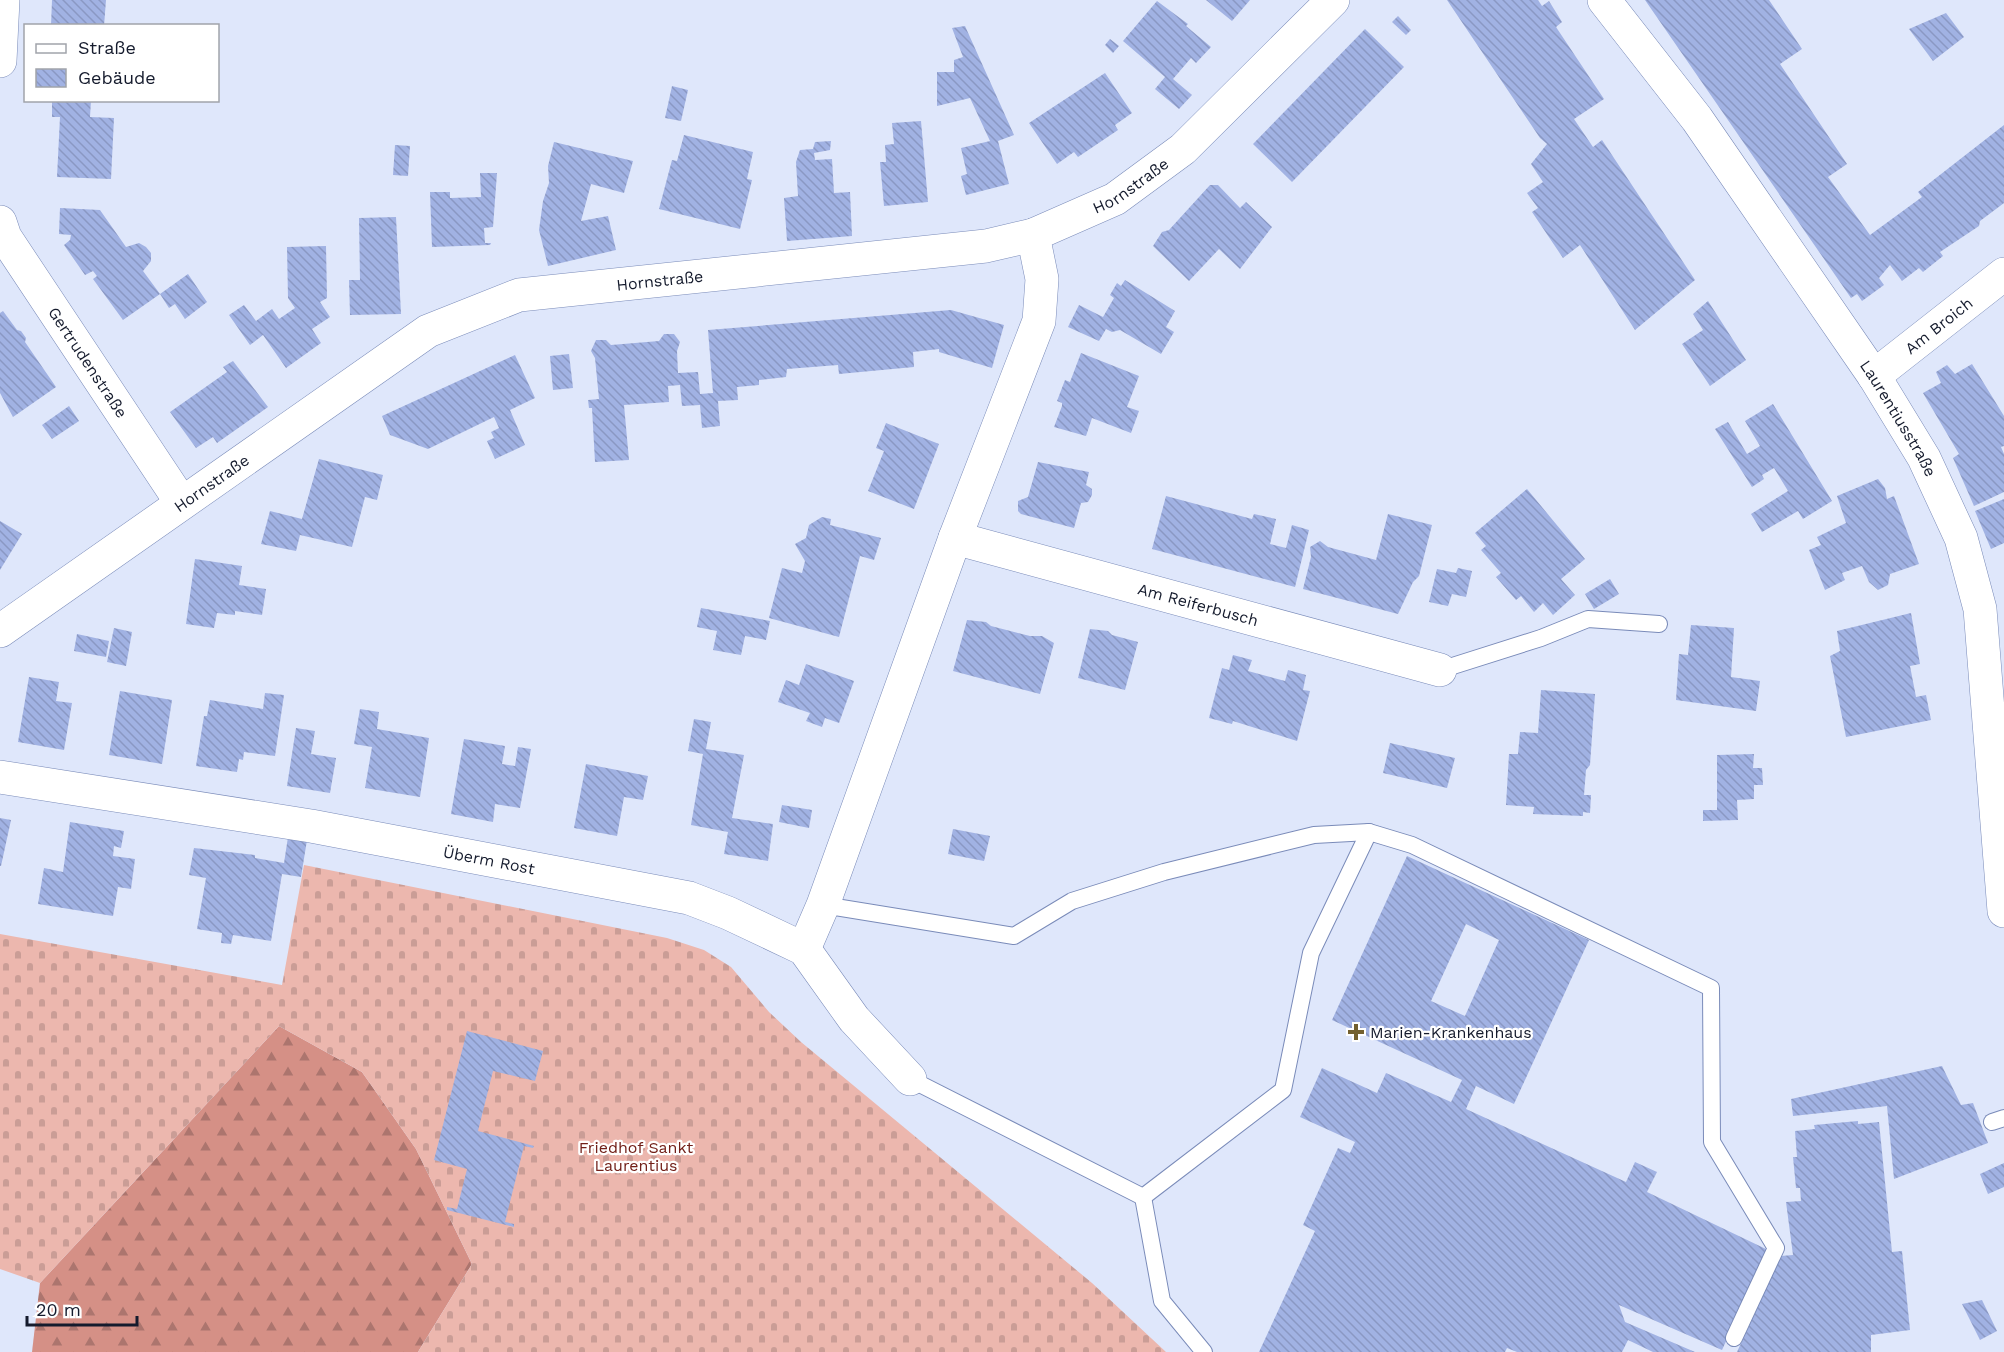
<svg xmlns="http://www.w3.org/2000/svg" width="2004" height="1352" font-family="'Work Sans',sans-serif">
<style>
.forest{fill:url(#forest-firs)}
.cemetery{fill:url(#cemetery-stones)}
.building{fill:url(#building-back-hatch);fill-rule:evenodd}
.lines{fill:none;stroke-linecap:round;stroke-linejoin:round}
.lane-casing{stroke:#7a8bb9;stroke-width:18}
.street-casing{stroke:#7a8bb9;stroke-width:34}
.lane{stroke:#fff;stroke-width:16}
.street{stroke:#fff;stroke-width:33}
.poi-dot{fill:#73602e;stroke:#fff;stroke-width:2}
.labels{text-anchor:middle;dominant-baseline:central;stroke-width:4.5;stroke-linejoin:round;paint-order:stroke}
.street-label{font-size:16px;fill:#151b2d;stroke:#fff}
.poi-label{font-size:16px;fill:#151b2d;stroke:#fff;text-anchor:start}
.park-label{font-size:16px;fill:#722019;stroke:#fff}
</style>
<defs>
<pattern id="forest-firs" width="22" height="20" patternUnits="userSpaceOnUse" patternTransform="scale(1.5)"><rect width="22" height="20" fill="#d59086"/><path d="M5 1l3.5 6h-7zM16 11l3.5 6h-7z" fill="#ac756e"/></pattern>
<pattern id="cemetery-stones" width="16" height="16" patternUnits="userSpaceOnUse" patternTransform="scale(1.5)"><rect width="16" height="16" fill="#ecb7ae"/><path d="M2 7V4a2 2 0 0 1 4 0v3zM10 15v-3a2 2 0 0 1 4 0v3z" fill="#ca9d96"/></pattern>
<pattern id="building-back-hatch" width="6" height="6" patternUnits="userSpaceOnUse" patternTransform="scale(1.5)"><rect width="6" height="6" fill="#a1b2e3"/><path d="M-1 5l2 2M0 0l6 6M5-1l2 2" fill="none" stroke="#8a98c3"/></pattern>
</defs>
<rect width="100%" height="100%" fill="#dfe7fb"/>
<polygon class="forest" points="279,1026 362,1072 416,1149 472,1264 418,1352 32,1352 40,1283"/>
<polygon class="cemetery" points="304,865 667,938 704,950 731,967 769,1012 801,1042 1092,1283 1166,1352 418,1352 472,1264 416,1149 362,1072 279,1026 40,1283 0,1269 0,934 282,985"/>
<g class="building">
<polygon points="52,0 106,0 104,26 51,26"/>
<polygon points="1206,0 1250,0 1232,21"/>
<polygon points="1447,0 1538,0 1542,6 1549,1 1562,22 1556,27 1604,99 1574,119 1593,147 1602,140 1695,280 1635,330 1580,245 1563,258 1532,212 1538,208 1527,193 1543,182 1531,164 1547,144 1540,138"/>
<polygon points="1645,0 1769,0 1802,49 1780,64 1847,164 1828,177 1870,235 1922,197 1918,192 2004,125 2004,203 1980,221 1979,226 1940,252 1943,256 1923,272 1919,268 1902,281 1890,265 1879,278 1884,285 1862,301 1857,294 1851,298"/>
<polygon points="1157,1 1188,24 1186,26 1211,47 1196,63 1191,58 1173,79 1192,95 1179,109 1155,89 1165,77 1123,41"/>
<polygon points="1946,13 1964,37 1933,61 1909,29"/>
<polygon points="1398,16 1411,30 1406,35 1392,22"/>
<polygon points="965,26 1014,135 998,141 1009,184 966,195 961,176 967,174 961,148 990,141 970,98 937,106 937,72 954,72 954,60 963,57 952,28"/>
<polygon points="1365,29 1404,67 1292,182 1253,144"/>
<polygon points="1110,39 1119,46 1113,53 1105,45"/>
<polygon points="1105,73 1132,113 1115,125 1118,130 1078,157 1074,152 1057,164 1029,123"/>
<polygon points="672,86 688,90 681,121 665,118"/>
<polygon points="52,100 91,100 90,117 114,118 111,179 57,177 60,117 52,117"/>
<polygon points="921,121 928,202 884,206 880,162 886,162 885,145 894,144 892,123"/>
<polygon points="684,135 753,152 747,179 752,180 740,229 659,209 672,160 677,161"/>
<polygon points="831,141 830,150 814,153 815,160 832,159 834,193 850,192 852,236 787,241 784,198 798,196 796,162 800,150 813,149 815,142"/>
<polygon points="554,142 633,161 624,193 591,184 581,221 608,216 616,250 548,266 539,230 543,201 549,183 548,166"/>
<polygon points="395,145 410,146 408,176 393,175"/>
<polygon points="480,173 497,173 493,227 484,228 485,243 491,243 490,245 432,247 430,192 450,192 450,198 481,197"/>
<polygon points="1210,185 1218,185 1240,208 1246,202 1272,227 1240,269 1219,249 1189,281 1153,246 1162,232 1169,230"/>
<polygon points="60,208 100,210 126,247 139,243 146,247 151,253 151,261 143,271 160,294 123,320 93,279 97,276 93,271 85,275 64,245 70,240 71,235 59,234"/>
<polygon points="396,217 401,314 350,315 349,280 360,280 359,218"/>
<polygon points="326,246 327,298 320,302 330,317 312,329 321,343 286,368 263,335 250,345 229,315 244,305 256,321 272,309 279,319 295,308 288,298 287,247"/>
<polygon points="188,274 207,302 185,319 175,304 169,308 160,294"/>
<polygon points="1125,280 1175,311 1166,327 1174,332 1161,354 1120,330 1112,332 1106,329 1099,341 1068,327 1079,305 1103,317 1114,298 1110,295 1117,283 1121,286"/>
<polygon points="1708,301 1746,360 1710,386 1682,344 1703,330 1693,314"/>
<polygon points="951,310 1004,325 992,368 939,352 939,349 913,352 914,367 839,374 838,365 787,369 786,377 759,380 759,385 737,387 738,400 718,401 720,426 702,428 700,405 682,406 680,385 668,386 669,402 624,405 629,460 595,462 592,408 589,408 588,400 599,399 595,358 591,351 596,340 606,340 611,345 659,341 664,334 674,334 680,342 677,351 678,373 698,372 700,394 713,393 708,330"/>
<polygon points="3,311 17,330 21,331 26,338 25,342 56,387 13,417 0,393 0,313"/>
<polygon points="1081,353 1139,376 1127,407 1139,411 1131,433 1092,418 1086,436 1054,427 1062,406 1062,403 1057,401 1065,380 1070,382"/>
<polygon points="569,354 573,388 553,390 550,356"/>
<polygon points="515,355 535,398 510,410 525,445 495,459 487,441 494,438 491,432 499,428 494,417 428,449 390,435 382,416"/>
<polygon points="233,361 268,407 217,443 213,437 196,448 170,412 227,372 223,367"/>
<polygon points="1972,364 2004,416 2004,446 2001,447 2004,454 2004,492 1974,506 1953,458 1959,454 1923,393 1941,383 1936,372 1947,365 1955,374"/>
<polygon points="1773,404 1832,501 1803,519 1798,511 1762,532 1751,514 1788,491 1774,468 1762,475 1764,479 1752,487 1715,429 1728,422 1747,454 1760,446 1745,421"/>
<polygon points="69,406 79,421 52,439 42,425"/>
<polygon points="886,423 939,444 914,509 868,491 884,451 876,448"/>
<polygon points="319,459 383,475 377,500 365,497 352,547 300,535 296,551 261,544 270,511 302,519"/>
<polygon points="1038,462 1089,472 1086,485 1092,489 1092,495 1088,502 1081,503 1074,528 1021,514 1018,511 1018,501 1028,497"/>
<polygon points="1878,479 1885,488 1887,499 1894,496 1919,564 1890,574 1888,585 1878,590 1869,582 1862,566 1842,573 1845,580 1825,590 1809,550 1821,545 1817,537 1846,523 1837,496"/>
<polygon points="1527,489 1585,559 1561,579 1575,595 1553,615 1543,603 1534,612 1521,596 1516,600 1496,577 1501,573 1481,550 1486,546 1475,533"/>
<polygon points="1166,496 1252,519 1254,514 1276,519 1270,544 1286,548 1292,525 1309,530 1295,587 1152,549"/>
<polygon points="2004,499 2004,543 1991,549 1975,511"/>
<polygon points="1388,514 1432,525 1419,576 1413,582 1398,614 1303,589 1311,557 1310,547 1320,541 1328,547 1376,560"/>
<polygon points="822,517 831,519 830,525 881,538 874,560 860,556 839,637 769,618 782,568 802,573 805,561 795,544 806,538 809,525"/>
<polygon points="0,521 22,534 0,570"/>
<polygon points="195,559 242,566 239,585 266,589 262,615 235,611 235,615 217,613 214,628 186,624"/>
<polygon points="1458,568 1472,571 1466,597 1452,594 1448,606 1429,602 1437,569 1456,573"/>
<polygon points="1610,579 1619,594 1594,609 1585,594"/>
<polygon points="701,608 770,621 766,640 745,636 741,655 713,650 717,631 697,627"/>
<polygon points="1911,613 1920,664 1910,666 1916,697 1926,695 1931,720 1846,737 1830,656 1840,651 1837,631"/>
<polygon points="967,620 986,622 991,626 1030,636 1042,636 1054,643 1040,694 953,671"/>
<polygon points="1691,625 1734,628 1731,677 1760,681 1756,711 1676,700 1679,654 1688,655"/>
<polygon points="114,628 132,632 126,666 107,662"/>
<polygon points="1090,629 1108,631 1112,635 1138,642 1125,690 1078,678"/>
<polygon points="77,634 109,641 106,657 74,651"/>
<polygon points="1233,655 1252,660 1248,671 1285,681 1288,670 1306,675 1303,690 1310,691 1297,741 1233,721 1232,724 1209,718 1222,668 1229,670"/>
<polygon points="806,664 854,681 839,723 825,718 822,727 806,721 810,713 778,702 786,680 799,685"/>
<polygon points="29,677 59,682 56,701 72,703 64,750 18,742"/>
<polygon points="1541,690 1595,694 1590,765 1586,770 1584,795 1591,795 1590,813 1583,812 1583,816 1533,814 1534,807 1506,805 1509,754 1518,754 1520,732 1538,733"/>
<polygon points="120,691 172,700 162,764 109,755"/>
<polygon points="265,693 284,695 275,756 244,752 243,760 239,759 237,772 196,766 204,716 207,716 210,700 263,709"/>
<polygon points="360,709 379,712 377,729 429,738 420,797 365,788 372,747 354,744"/>
<polygon points="694,719 711,722 706,749 744,755 732,818 773,824 768,861 724,854 728,832 691,825 703,754 688,751"/>
<polygon points="296,728 315,731 311,754 336,758 330,793 287,786"/>
<polygon points="464,739 505,746 502,764 515,766 518,747 531,749 520,808 495,804 493,822 451,814"/>
<polygon points="1390,743 1455,758 1447,788 1383,773"/>
<polygon points="1754,754 1753,768 1762,768 1763,785 1754,785 1754,799 1737,800 1738,820 1703,821 1703,810 1717,810 1717,755"/>
<polygon points="586,764 648,776 643,800 624,797 617,836 574,828"/>
<polygon points="782,805 812,810 809,828 779,822"/>
<polygon points="0,818 11,820 1,866 0,866"/>
<polygon points="70,822 124,831 121,848 114,846 113,856 135,859 131,889 118,887 113,916 38,904 44,868 63,872"/>
<polygon points="953,829 990,836 984,861 948,854"/>
<polygon points="288,837 307,840 301,877 282,874 271,941 233,935 231,944 221,943 222,933 197,929 206,878 189,875 194,848 255,855 255,858 284,863"/>
<path d="M1407,856L1589,940L1514,1104L1476,1086L1466,1109L1626,1182L1635,1162L1657,1172L1647,1192L1768,1250L1722,1350L1619,1305L1625,1322L1695,1352H1653L1628,1340L1622,1352H1517L1507,1348L1505,1352H1259L1315,1231L1303,1225L1338,1148L1350,1153L1355,1142L1300,1117L1322,1068L1377,1093L1386,1073L1451,1102L1462,1080L1332,1020ZM1466,924L1499,940L1465,1016L1431,1001Z"/>
<polygon points="467,1031 543,1051 535,1081 493,1071 478,1131 534,1146 533,1148 524,1146 505,1222 514,1224 514,1227 447,1210 447,1207 457,1209 467,1169 434,1160"/>
<polygon points="1942,1066 1961,1105 1973,1103 1988,1143 1894,1179 1887,1106 1793,1116 1791,1099"/>
<polygon points="1858,1121 1858,1124 1879,1122 1892,1252 1902,1251 1910,1330 1871,1335 1871,1352 1737,1352 1781,1256 1793,1255 1786,1202 1801,1201 1800,1188 1796,1188 1793,1157 1797,1157 1795,1131 1815,1129 1814,1125"/>
<polygon points="2004,1163 2004,1187 1988,1194 1980,1174"/>
<polygon points="1982,1300 1997,1331 1980,1340 1962,1304"/>
</g>
<g class="lines">
<g class="lane-casing">
<g id="lane">
<polyline points="1440,670 1541,638 1588,619 1659,624"/>
<polyline points="823,905 1014,936 1072,901 1164,872 1314,835 1369,832"/>
<polyline points="910,1079 1143,1197 1283,1090 1311,953 1369,832 1412,845 1711,988 1712,1142 1776,1248 1734,1338"/>
<polyline points="1992,1122 2004,1118"/>
<polyline points="1143,1197 1162,1301 1204,1352"/>
</g>
</g>
<g class="street-casing">
<g id="street">
<path id="s1" d="M1604,0L1697,119L1874,376L1924,458L1961,538L1980,609L2004,911"/>
<polyline points="0,61 3,0"/>
<path id="s2" d="M0,222L5,237L181,502"/>
<path id="s3" d="M1874,376L2004,274"/>
<path id="s4" d="M955,538L1440,670"/>
<path id="s5" d="M0,631L428,331L519,295L986,246L1033,235L1115,199L1183,149L1333,0"/>
<path id="s6" d="M0,777L311,826L689,898L728,913L804,949L854,1019L910,1079"/>
<polyline points="804,949 823,905 955,538 1039,321 1042,279 1033,235"/>
</g>
</g>
<use href="#lane" class="lane"/>
<use href="#street" class="street"/>
</g>
<path class="poi-dot" d="M1353 1023h6v6h6v6h-6v6h-6v-6h-6v-6h6z"/>
<g class="labels">
<g class="street-label">
<text stroke="none"><textPath href="#s5" startOffset="1248">Hornstraße</textPath></text>
<text stroke="none"><textPath href="#s5" startOffset="762">Hornstraße</textPath></text>
<text stroke="none"><textPath href="#s3" startOffset="82">Am Broich</textPath></text>
<text stroke="none"><textPath href="#s2" startOffset="166">Gertrudenstraße</textPath></text>
<text stroke="none"><textPath href="#s1" startOffset="512">Laurentiusstraße</textPath></text>
<text stroke="none"><textPath href="#s5" startOffset="258">Hornstraße</textPath></text>
<text stroke="none"><textPath href="#s4" startOffset="252">Am Reiferbusch</textPath></text>
<text stroke="none"><textPath href="#s6" startOffset="496">Überm Rost</textPath></text>
</g>
<g class="poi-label">
<text x="1370" y="1032">Marien-Krankenhaus</text>
</g>
<g class="park-label">
<text x="636" y="1147">Friedhof Sankt<tspan x="636" dy="18">Laurentius</tspan></text>
</g>
</g>
<rect x="24" y="24" width="195" height="78" fill="#ffffff" stroke="#a1a4ab" stroke-width="1.5"/>
<rect x="36" y="44" width="30" height="9" fill="#ffffff" stroke="#a1a4ab" stroke-width="1.5"/>
<text x="78" y="54" font-size="18" fill="#151b2d">Straße</text>
<rect x="36" y="69" width="30" height="18" fill="url(#building-back-hatch)" stroke="#a1a4ab" stroke-width="1.5"/>
<text x="78" y="84" font-size="18" fill="#151b2d">Gebäude</text>
<path d="M27 1316v9h110v-9" fill="none" stroke="#151b2d" stroke-width="3"/>
<text x="36" y="1316" font-size="18" fill="#151b2d" stroke="#ffffff" stroke-width="4.5" paint-order="stroke">20 m</text>
</svg>
